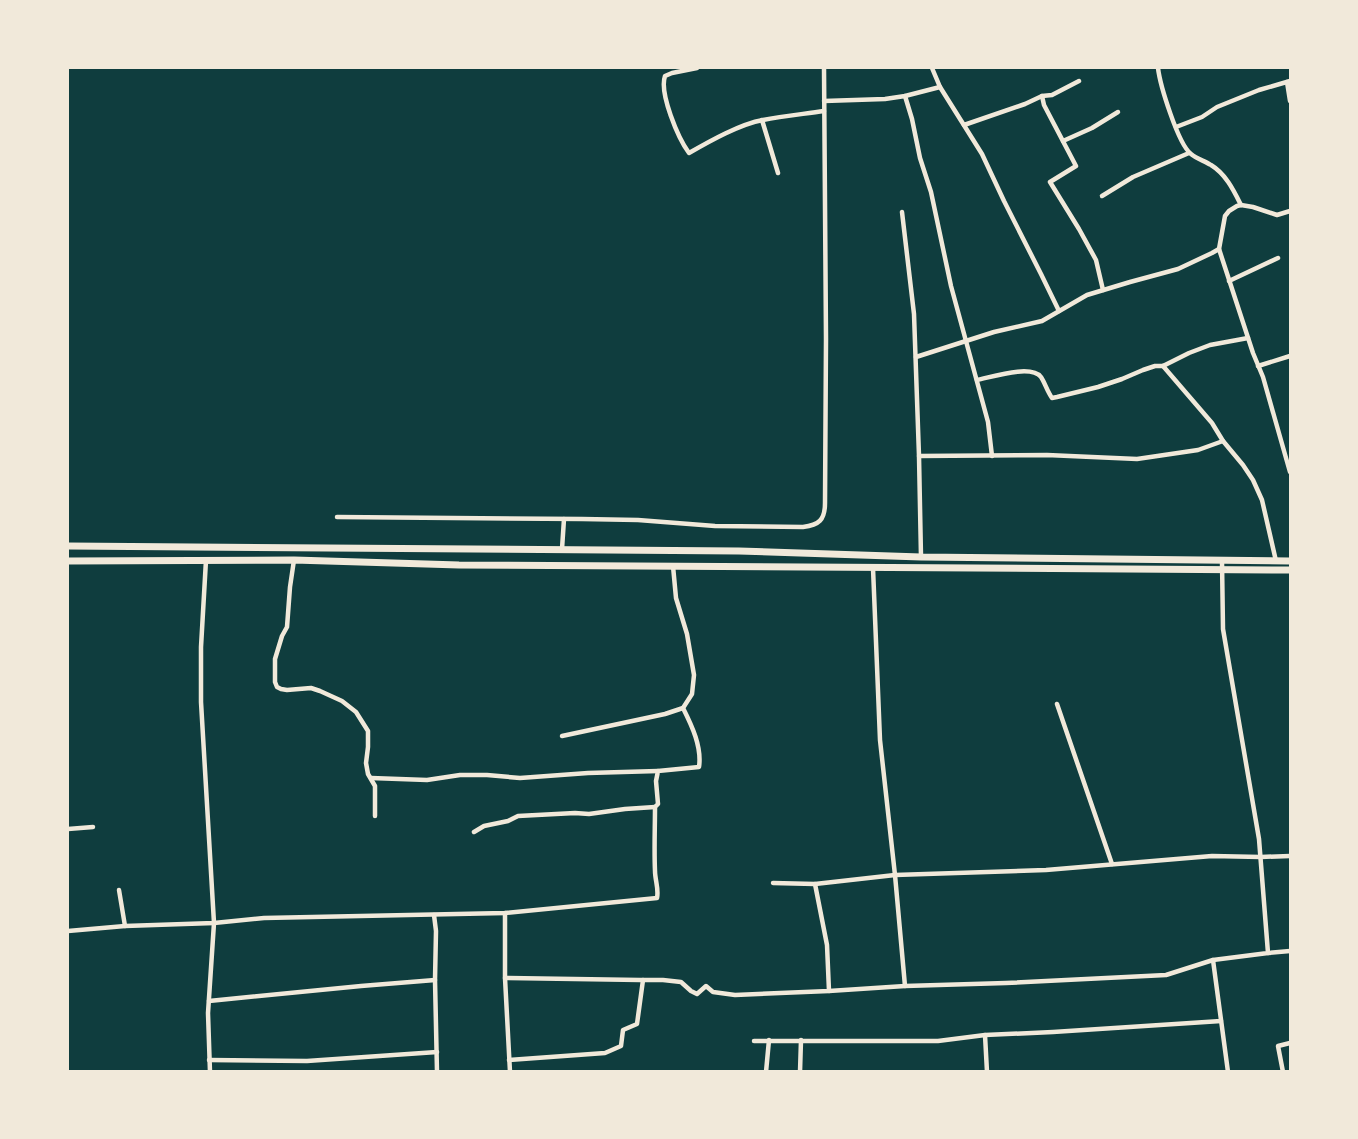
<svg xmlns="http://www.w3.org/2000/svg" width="1358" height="1139" font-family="Bitter,serif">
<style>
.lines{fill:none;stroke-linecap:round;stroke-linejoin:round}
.minor{stroke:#f1e9da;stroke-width:4.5}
.trunk{stroke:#f1e9da;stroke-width:7}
</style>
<rect width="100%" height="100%" fill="#0f3d3e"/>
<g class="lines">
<g class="minor">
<path d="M697,68L672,73L665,76C659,93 678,138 689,153C710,141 740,124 763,120C783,116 804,114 824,111"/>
<polyline points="932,68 940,87 982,154 1004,201 1041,274 1059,311"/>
<path d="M1158,68C1160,85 1178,144 1191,154C1197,159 1205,161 1211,165C1226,174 1234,191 1241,205"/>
<polyline points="1287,82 1290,101"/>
<polyline points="905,96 912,119 920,158 931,192 951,286 988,422 992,456"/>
<polyline points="1042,96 1044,105 1076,166 1050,182 1079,229 1096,260 1103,290"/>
<polyline points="824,101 885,99 905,96 940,87"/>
<polyline points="762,120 778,173"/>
<polyline points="964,125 1025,104 1042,96 1052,95 1079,81"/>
<polyline points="1176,127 1202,117 1217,107 1259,90 1290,81"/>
<polyline points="1063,141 1092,128 1118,112"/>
<polyline points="1102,196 1133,177 1189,153"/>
<polyline points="1290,211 1277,215 1253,207 1241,205 1237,206 1229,211 1225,216 1219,249 1253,353 1263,377 1290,472"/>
<polyline points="902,212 914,314 919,456 921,557"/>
<polyline points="1229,281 1278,258"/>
<polyline points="916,357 994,332 1042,321 1087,295 1130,282 1178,269 1212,253 1219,249"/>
<polyline points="1163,366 1212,423 1223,441 1243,465 1253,480 1262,500 1276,561"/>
<polyline points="1258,366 1290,356"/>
<path d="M977,380C992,377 1031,364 1041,377C1045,383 1047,391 1052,398L1057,397L1098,387L1122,379L1143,370L1155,366H1163L1189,353L1210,345L1248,338"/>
<polyline points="919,456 1047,455 1137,459 1198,450 1223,441"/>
<path d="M337,517L582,519L638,520L715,526L803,527C819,525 825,520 825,503L826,339L824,68"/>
<polyline points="562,549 564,519"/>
<polyline points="206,560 201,647 201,702 214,923 208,1013 210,1072"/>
<polyline points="294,560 290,587 287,627 282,636 275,659 275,682 277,687 281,689 287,690 311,688 320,691 342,701 356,712 368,731 368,747 366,763 368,774 375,786 375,816"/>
<polyline points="873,568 880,740 895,875 905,986"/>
<polyline points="1057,704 1112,864"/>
<polyline points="562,736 665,714 683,708"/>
<polyline points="371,778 427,780 460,775 487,775 520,778 588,773 658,771"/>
<polyline points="68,829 93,827"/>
<polyline points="474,832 484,826 508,821 518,816 575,813 589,814 625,809 655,807"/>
<polyline points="773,883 815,884 895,875 1046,870 1212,856 1261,857 1290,856"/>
<polyline points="815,884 827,945 829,991"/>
<polyline points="119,890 125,926"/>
<polyline points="505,913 505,978 510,1072"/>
<polyline points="434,915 436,931 435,980 437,1072"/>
<path d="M68,931L125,926L214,923L264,918L505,913L657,898C659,889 655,880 655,871C654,849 655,828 655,807L658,804L656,781L658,771L699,767C702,747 692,726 683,708L692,694L694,675L687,634L676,598L673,566"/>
<polyline points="1268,953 1290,951"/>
<polyline points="1213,960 1228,1072"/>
<polyline points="505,978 640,980 663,980 681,982 691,991 697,994 706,986 713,992 735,995 829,991 905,986 1006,983 1166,975 1213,960 1268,953 1259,839 1223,629 1222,561"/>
<polyline points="209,1001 361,986 435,980"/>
<polyline points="985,1035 987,1072"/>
<polyline points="754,1041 938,1041 985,1035 1053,1032 1221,1021"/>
<polyline points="209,1060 307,1061 437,1052"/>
<polyline points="509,1060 605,1053 621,1046 623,1030 637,1024 643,980"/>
<polyline points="766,1072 769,1040"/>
<polyline points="800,1072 801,1040"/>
<polyline points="1283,1072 1278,1046 1290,1043"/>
</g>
<g class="trunk">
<polyline points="68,546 739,551 921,557 1290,561"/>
<polyline points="68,561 294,560 459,565 1290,570"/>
</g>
</g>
<rect width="1358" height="1139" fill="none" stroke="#f1e9da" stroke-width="138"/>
</svg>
